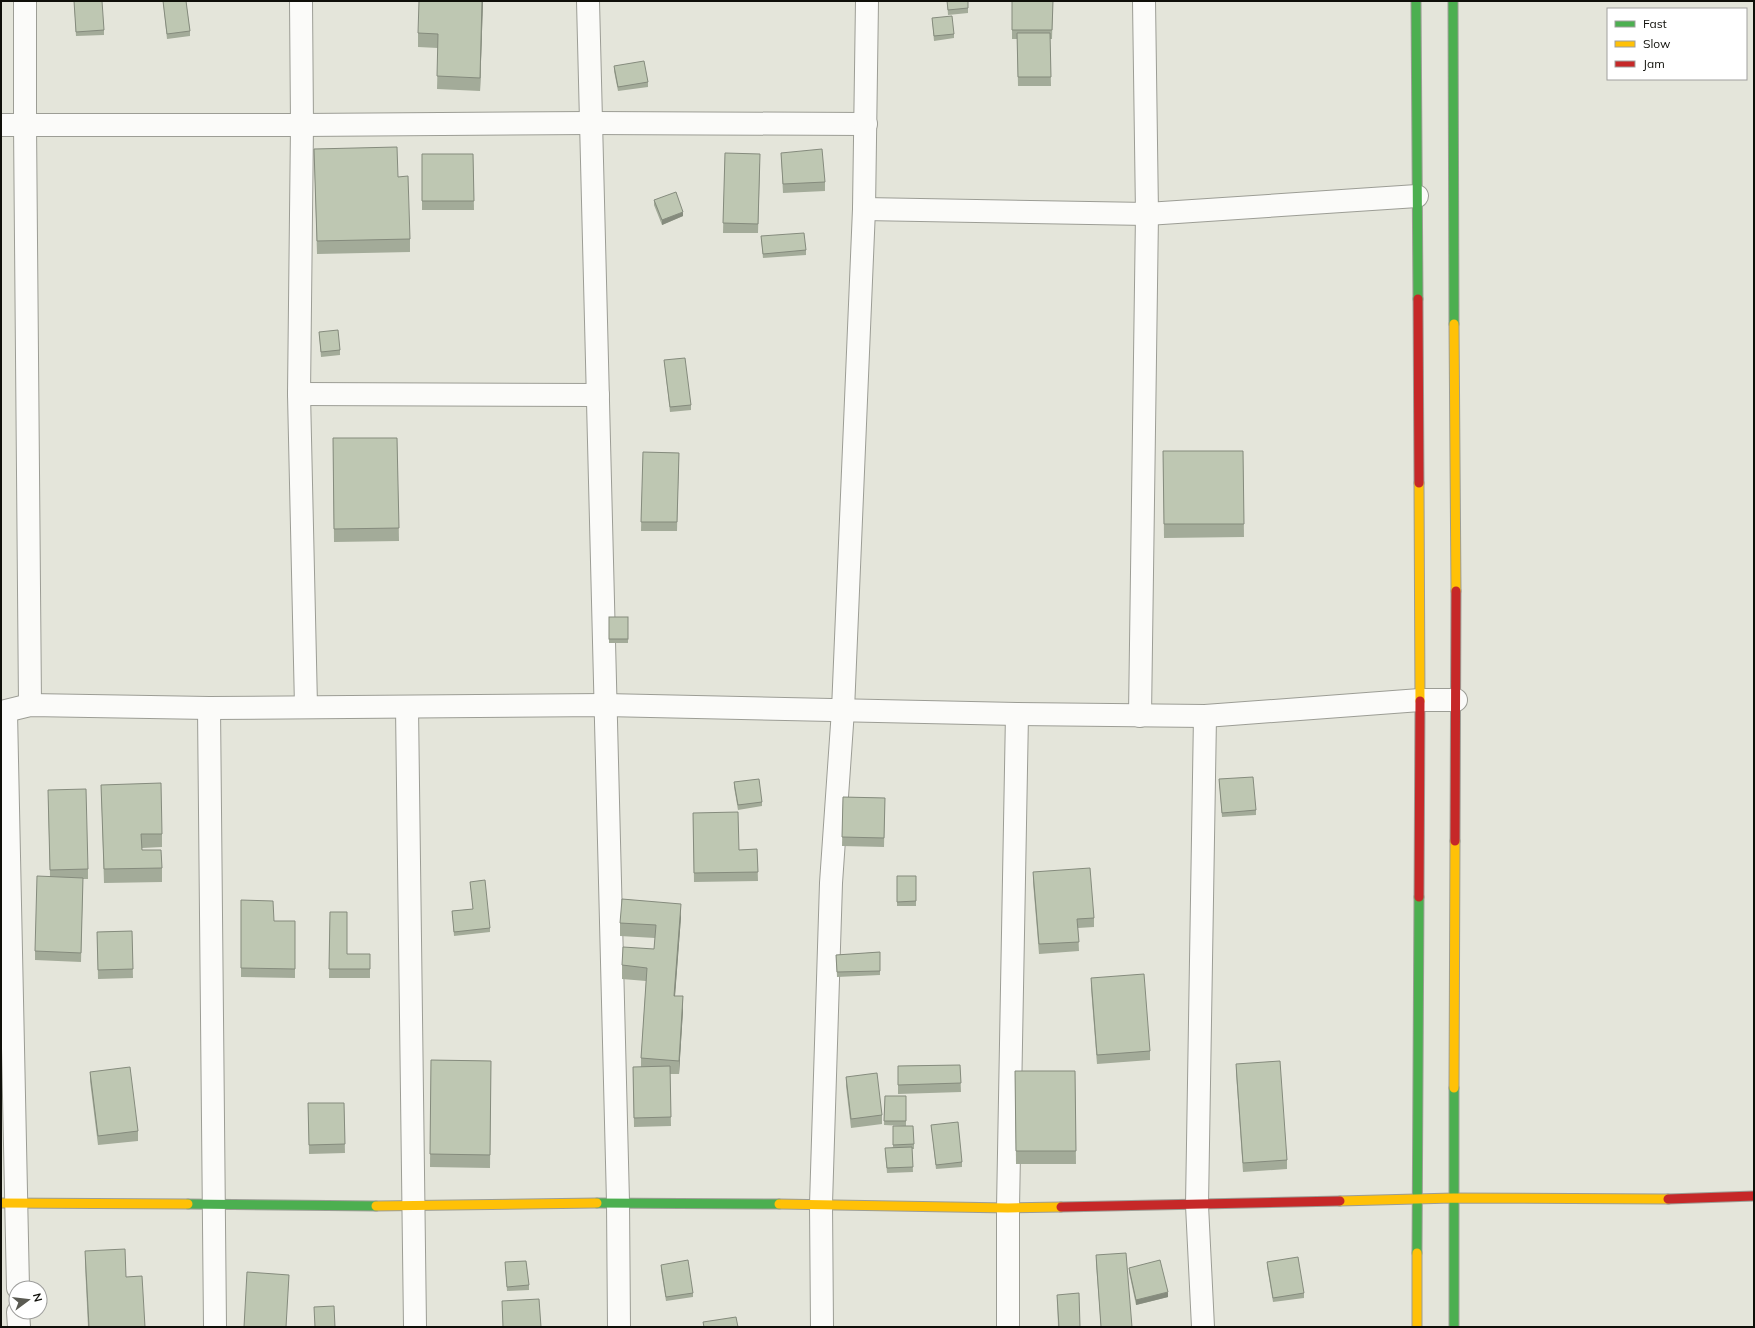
<svg xmlns="http://www.w3.org/2000/svg" width="1755" height="1328" font-family="Mulish,sans-serif">
<style>
.lines{fill:none;stroke-linecap:round;stroke-linejoin:round}
.street-casing{stroke:#9c9d95;stroke-width:24}
.fast-casing{stroke:#9c9d95;stroke-width:11}
.slow-casing{stroke:#9c9d95;stroke-width:11}
.jam-casing{stroke:#9c9d95;stroke-width:11}
.street{stroke:#fbfbf9;stroke-width:22}
.fast{stroke:#4caf50;stroke-width:9}
.slow{stroke:#ffc107;stroke-width:9}
.jam{stroke:#c62828;stroke-width:9}
.wall{fill:#a3ab99}
.shaded-wall{fill:#858b7d}
.building{fill:#bec7b2;stroke:#858b7d}
</style>
<rect width="100%" height="100%" fill="#e4e5da"/>
<g class="lines">
<g class="street-casing">
<g id="street">
<polyline points="25,1 25,124 30,705"/>
<polyline points="301,1 302,125 299,394 306,706"/>
<polyline points="588,1 618,1202 619,1327"/>
<polyline points="1,125 302,125 590,123 866,124"/>
<polyline points="864,209 1147,214 1417,196"/>
<polyline points="299,394 598,395"/>
<polyline points="407,707 415,1327"/>
<polyline points="209,708 215,1327"/>
<polyline points="1,712 30,705 209,708 605,705 1017,714 1205,716 1420,700 1456,700"/>
<polyline points="6,712 18,1288"/>
<polyline points="1140,716 1147,214 1144,1"/>
<polyline points="18,1312 19,1327"/>
<polyline points="822,1327 821,1204 831,883 843,710 864,209 867,1"/>
<polyline points="1008,1327 1008,1208 1017,714"/>
<polyline points="1203,1327 1197,1205 1205,716"/>
</g>
</g>
<g class="fast-casing">
<g id="fast">
<polyline points="1416,1 1418,299"/>
<polyline points="1453,1 1454,324"/>
<polyline points="1454,1088 1454,1327"/>
<polyline points="597,1203 779,1204"/>
<polyline points="188,1204 376,1206"/>
<polyline points="1417,1253 1419,897"/>
</g>
</g>
<g class="slow-casing">
<g id="slow">
<polyline points="1454,324 1456,591"/>
<polyline points="1419,483 1420,701"/>
<polyline points="1454,1088 1455,841"/>
<polyline points="1340,1201 1453,1198 1668,1199"/>
<polyline points="1,1203 188,1204"/>
<polyline points="779,1204 1008,1208 1061,1207"/>
<polyline points="376,1206 597,1203"/>
<polyline points="1417,1327 1417,1253"/>
</g>
</g>
<g class="jam-casing">
<g id="jam">
<polyline points="1418,299 1419,483"/>
<polyline points="1455,841 1456,591"/>
<polyline points="1419,897 1420,701"/>
<polyline points="1668,1199 1754,1196"/>
<polyline points="1061,1207 1340,1201"/>
</g>
</g>
<use href="#street" class="street"/>
<use href="#fast" class="fast"/>
<use href="#slow" class="slow"/>
<use href="#jam" class="jam"/>
</g>
<g class="wall">
<polygon points="74,1 104,30 104,35 76,36"/>
<polygon points="163,1 186,1 190,31 190,36 167,39"/>
<polygon points="483,1 480,91 437,89 438,48 418,47 418,33"/>
<polygon points="947,1 968,1 968,13 948,15"/>
<polygon points="1012,1 1053,1 1052,39 1050,39 1051,86 1018,86 1017,39 1012,39"/>
<polygon points="932,18 954,34 954,38 934,41"/>
<polygon points="614,66 648,82 648,87 618,91 614,71"/>
<polygon points="314,149 398,177 410,239 410,252 317,254"/>
<polygon points="725,153 760,164 758,233 723,233"/>
<polygon points="781,153 825,182 825,191 783,193"/>
<polygon points="422,154 473,154 474,210 422,210"/>
<polygon points="654,200 683,216 662,225 654,205"/>
<polygon points="761,236 806,250 806,255 763,258"/>
<polygon points="319,332 340,350 340,355 321,357"/>
<polygon points="664,360 691,405 691,410 670,412"/>
<polygon points="333,438 397,438 399,541 334,542"/>
<polygon points="1163,451 1243,451 1244,537 1164,538"/>
<polygon points="643,452 679,453 677,531 641,531"/>
<rect x="609" y="617" width="19" height="26"/>
<polygon points="1219,779 1256,810 1256,815 1222,817"/>
<polygon points="734,782 762,802 762,806 738,810 734,787"/>
<polygon points="101,785 162,834 162,847 142,848 142,850 162,868 162,882 104,883"/>
<polygon points="843,797 885,798 884,847 842,846"/>
<polygon points="48,799 88,869 88,879 83,879 81,962 35,960 35,951 50,876"/>
<polygon points="693,813 739,850 757,849 758,881 694,882"/>
<polygon points="1033,872 1094,918 1094,927 1078,928 1079,951 1039,954 1033,882"/>
<rect x="897" y="876" width="19" height="30"/>
<polygon points="470,882 490,928 490,932 454,936 452,911 473,909"/>
<polygon points="241,900 274,921 295,921 295,978 241,977"/>
<polygon points="330,912 347,954 370,954 370,978 329,978"/>
<polygon points="681,917 675,996 683,1010 679,1074 670,1074 671,1126 634,1127 633,1067 641,1067 641,1058 646,981 622,979 622,965 654,949 655,938 620,936 620,923"/>
<polygon points="132,931 133,978 98,979 97,932"/>
<polygon points="880,952 880,975 837,977 836,955"/>
<polygon points="1091,978 1150,1051 1150,1060 1097,1064 1091,988"/>
<polygon points="431,1060 491,1061 490,1168 430,1167"/>
<polygon points="1236,1064 1287,1160 1287,1169 1243,1172 1236,1073"/>
<polygon points="960,1065 961,1092 898,1094 898,1066"/>
<polygon points="1015,1071 1075,1071 1076,1164 1016,1164"/>
<polygon points="90,1072 138,1131 138,1141 98,1145 90,1081"/>
<polygon points="846,1077 882,1115 882,1124 851,1128 846,1086"/>
<polygon points="885,1096 906,1096 906,1126 884,1125"/>
<polygon points="308,1103 344,1103 345,1153 309,1154"/>
<polygon points="931,1125 962,1162 962,1167 936,1169"/>
<polygon points="893,1126 914,1144 914,1149 912,1149 913,1172 887,1173 885,1152 893,1147"/>
<polygon points="85,1251 126,1277 145,1327 88,1327 85,1264"/>
<polygon points="1096,1255 1132,1327 1101,1327 1096,1264"/>
<polygon points="505,1262 529,1285 529,1290 507,1291"/>
<polygon points="1267,1262 1304,1293 1304,1298 1273,1302 1267,1266"/>
<polygon points="661,1265 693,1293 693,1297 666,1301 661,1270"/>
<polygon points="1129,1268 1168,1297 1136,1305 1129,1272"/>
<polygon points="1057,1295 1080,1327 1058,1327"/>
</g>
<g class="shaded-wall">
<polygon points="482,1 483,1 480,91 480,78"/>
<polygon points="683,212 683,216 662,225 662,220"/>
<polygon points="681,904 681,917 674,1009 674,996"/>
<polygon points="683,996 683,1010 679,1074 679,1061"/>
<polygon points="1168,1292 1168,1297 1136,1305 1136,1300"/>
</g>
<g class="building">
<polygon points="74,1 102,1 104,30 76,32"/>
<polygon points="163,1 186,1 190,31 167,34"/>
<polygon points="419,1 482,1 480,78 437,76 438,34 418,33"/>
<polygon points="947,1 968,1 968,8 948,10"/>
<polygon points="1012,1 1053,1 1052,30 1012,30"/>
<polygon points="952,16 954,34 934,36 932,18"/>
<polygon points="1017,33 1050,33 1051,77 1018,77"/>
<polygon points="644,61 648,82 618,87 614,66"/>
<polygon points="397,147 398,177 408,176 410,239 317,241 314,149"/>
<polygon points="822,149 825,182 783,184 781,153"/>
<polygon points="725,153 760,154 758,224 723,223"/>
<polygon points="422,154 473,154 474,201 422,201"/>
<polygon points="676,192 683,212 662,220 654,200"/>
<polygon points="804,233 806,250 763,254 761,236"/>
<polygon points="338,330 340,350 321,352 319,332"/>
<polygon points="685,358 691,405 670,407 664,360"/>
<polygon points="333,438 397,438 399,528 334,529"/>
<polygon points="1163,451 1243,451 1244,524 1164,524"/>
<polygon points="643,452 679,453 677,522 641,522"/>
<rect x="609" y="617" width="19" height="22"/>
<polygon points="1253,777 1256,810 1222,813 1219,779"/>
<polygon points="759,779 762,802 738,805 734,782"/>
<polygon points="161,783 162,834 141,834 142,850 161,850 162,868 104,869 101,785"/>
<polygon points="86,789 88,869 50,870 48,790"/>
<polygon points="843,797 885,798 884,838 842,837"/>
<polygon points="738,812 739,850 757,849 758,872 694,873 693,813"/>
<polygon points="1090,868 1094,918 1077,919 1079,942 1039,944 1033,872"/>
<polygon points="37,876 83,878 81,953 35,951"/>
<polygon points="897,876 916,876 916,901 897,902"/>
<polygon points="485,880 490,928 454,932 452,911 473,909 470,882"/>
<polygon points="622,899 681,904 674,996 683,996 679,1061 641,1058 647,968 622,965 623,947 654,949 656,925 620,923"/>
<polygon points="241,900 273,901 274,921 295,921 295,969 241,968"/>
<polygon points="330,912 347,912 347,954 370,954 370,969 329,969"/>
<polygon points="132,931 133,969 98,970 97,932"/>
<polygon points="880,952 880,971 837,972 836,955"/>
<polygon points="1144,974 1150,1051 1097,1055 1091,978"/>
<polygon points="431,1060 491,1061 490,1155 430,1154"/>
<polygon points="1280,1061 1287,1160 1243,1163 1236,1064"/>
<polygon points="960,1065 961,1083 898,1085 898,1066"/>
<polygon points="670,1066 671,1117 634,1118 633,1067"/>
<polygon points="130,1067 138,1131 98,1136 90,1072"/>
<polygon points="1015,1071 1075,1071 1076,1151 1016,1151"/>
<polygon points="877,1073 882,1115 851,1119 846,1077"/>
<polygon points="885,1096 906,1096 906,1121 884,1121"/>
<polygon points="308,1103 344,1103 345,1144 309,1145"/>
<polygon points="958,1122 962,1162 936,1165 931,1125"/>
<polygon points="893,1126 913,1126 914,1144 893,1145"/>
<polygon points="912,1147 913,1167 887,1168 885,1148"/>
<polygon points="125,1249 126,1277 142,1276 145,1327 89,1327 85,1251"/>
<polygon points="1126,1253 1132,1327 1101,1327 1096,1255"/>
<polygon points="1298,1257 1304,1293 1273,1298 1267,1262"/>
<polygon points="688,1260 693,1293 666,1297 661,1265"/>
<polygon points="1160,1260 1168,1292 1136,1300 1129,1268"/>
<polygon points="526,1261 529,1285 507,1287 505,1262"/>
<polygon points="247,1272 289,1275 286,1327 244,1327"/>
<polygon points="1079,1293 1080,1327 1059,1327 1057,1295"/>
<polygon points="539,1299 541,1327 503,1327 502,1301"/>
<polygon points="334,1306 335,1327 315,1327 314,1307"/>
<polygon points="736,1317 738,1327 704,1327 703,1322"/>
</g>
<rect width="1755" height="1328" fill="none" stroke="#0f0f09" stroke-width="4"/>
<rect x="1607" y="8" width="140" height="72" fill="#ffffff" stroke="#9f9f9d"/>
<rect x="1615" y="21" width="20" height="6" fill="#4caf50" stroke="#9f9f9d"/>
<text x="1643" y="28" font-size="12" fill="#0f0f09">Fast</text>
<rect x="1615" y="41" width="20" height="6" fill="#ffc107" stroke="#9f9f9d"/>
<text x="1643" y="48" font-size="12" fill="#0f0f09">Slow</text>
<rect x="1615" y="61" width="20" height="6" fill="#c62828" stroke="#9f9f9d"/>
<text x="1643" y="68" font-size="12" fill="#0f0f09">Jam</text>
<g transform="translate(28 1300) rotate(75)"><circle r="19" fill="#ffffff" stroke="#9f9f9d"/>
<path d="M0-3L7 15L0 10L-7 15Z" fill="#5a5a52"/>
<text y="-6" font-size="11" font-weight="bold" text-anchor="middle" fill="#0f0f09">N</text>
</g>
</svg>
